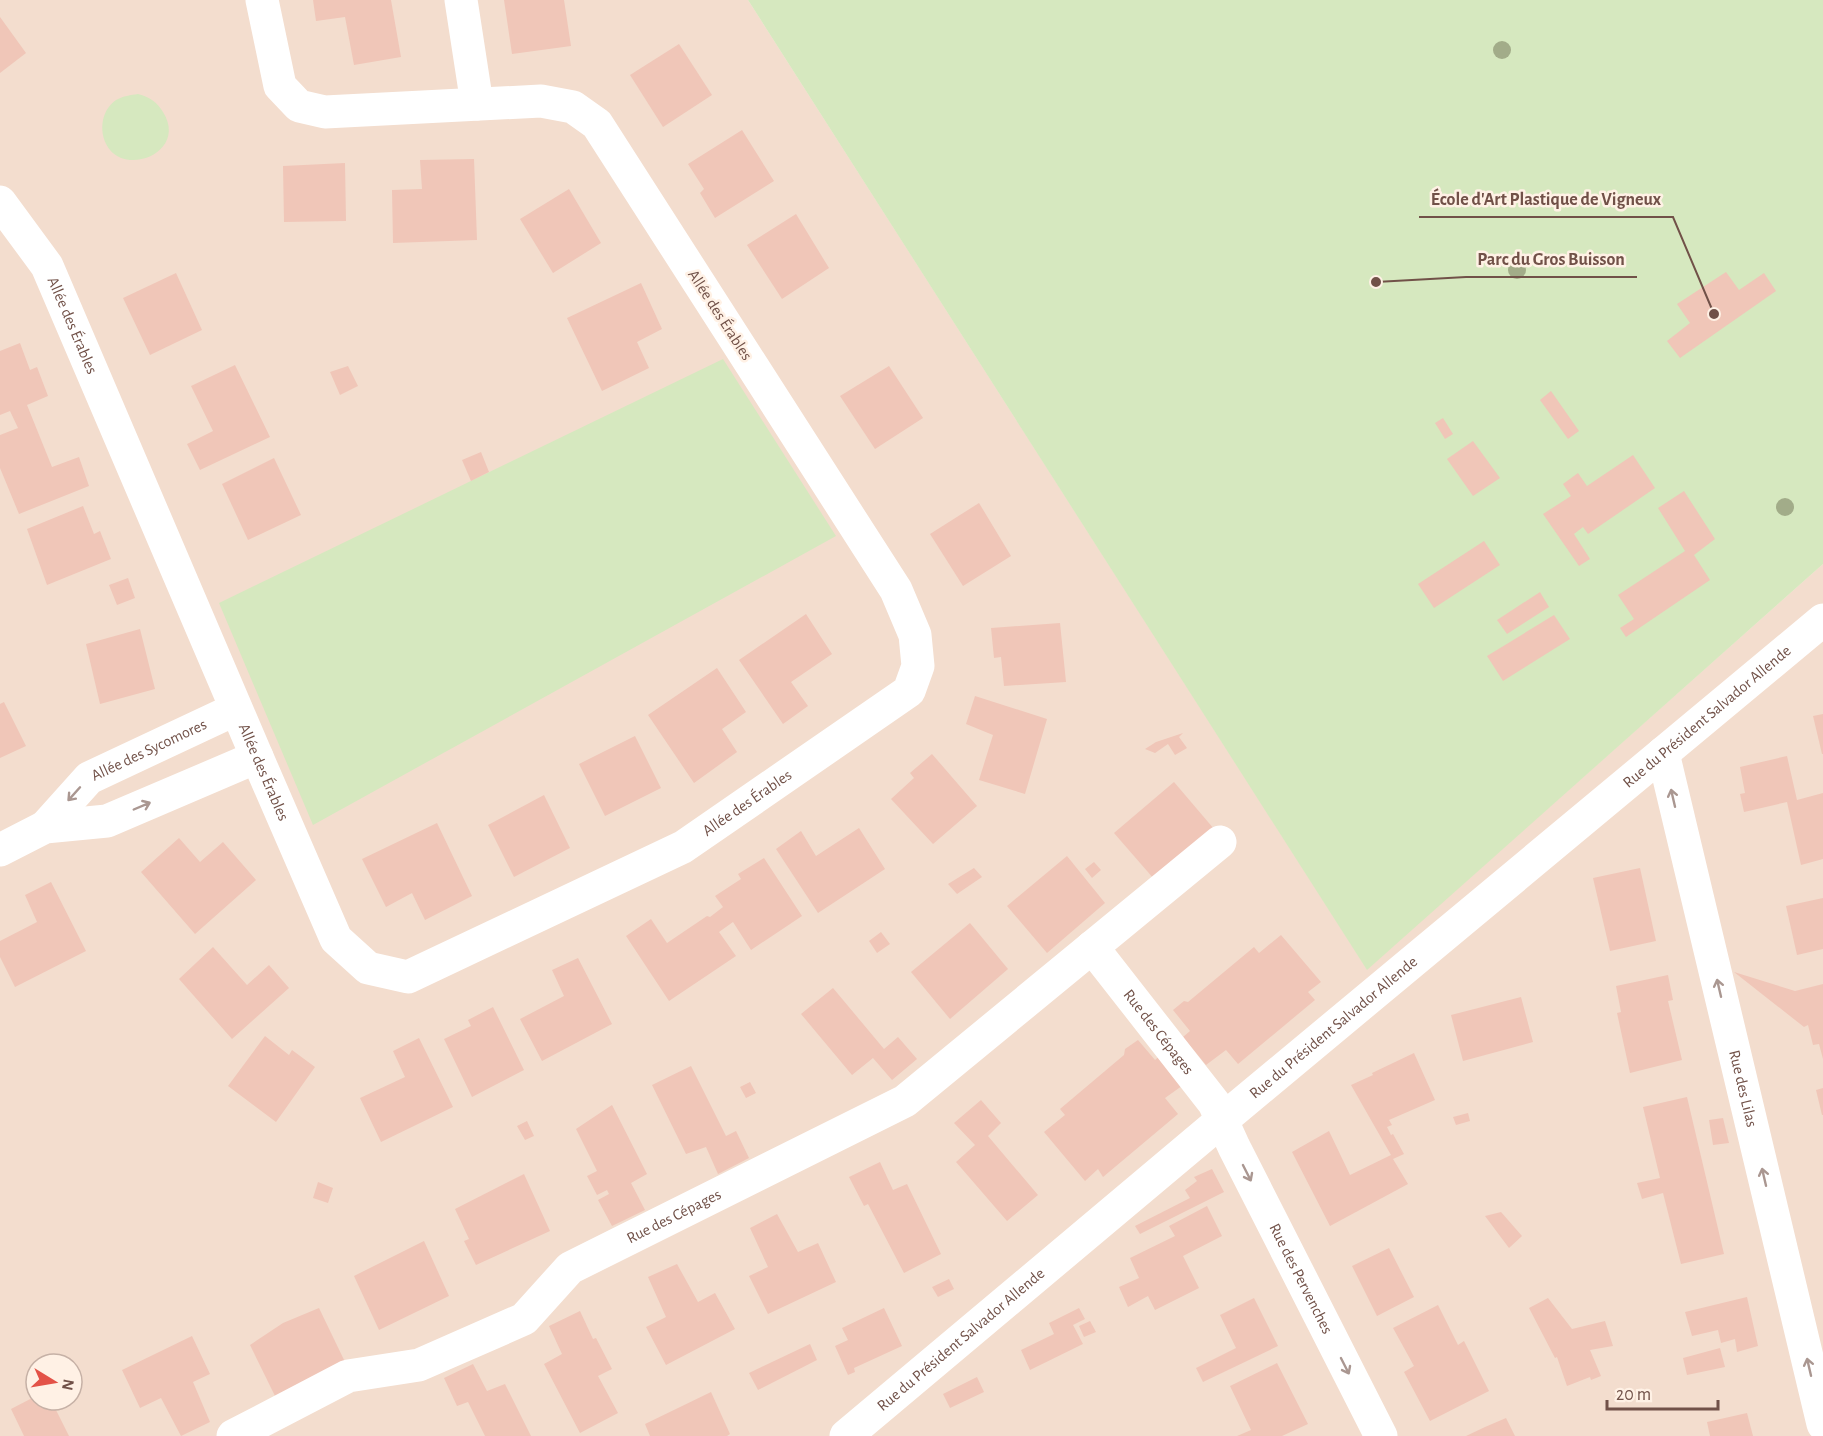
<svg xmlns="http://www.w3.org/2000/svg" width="1823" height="1436" font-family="'Alegreya Sans',sans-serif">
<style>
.residential{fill:#f3ddce;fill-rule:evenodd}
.green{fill:#d6e8bf}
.building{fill:#f0c6b8}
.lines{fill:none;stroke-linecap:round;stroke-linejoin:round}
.minor{stroke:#fff;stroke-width:33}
.tree{fill:#a2ac89}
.oneway{stroke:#aa9791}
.labels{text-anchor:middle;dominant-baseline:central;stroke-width:5;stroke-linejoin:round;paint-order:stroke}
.street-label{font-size:16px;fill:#715148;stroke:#fff1e5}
.leader{fill:none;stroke:#715148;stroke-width:2}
.callout-dot{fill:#715148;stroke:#fff1e5;stroke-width:2}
.callout-label{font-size:18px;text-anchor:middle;font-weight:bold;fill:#715148;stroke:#fff1e5;stroke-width:5;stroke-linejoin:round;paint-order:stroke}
</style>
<rect width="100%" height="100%" fill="#fbede0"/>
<path class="residential" d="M0,0H748L1367,969L1823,564V1436H0ZM36,1364H72V1400H36Z"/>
<g class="green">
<polygon points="748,0 1823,0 1823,564 1367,970"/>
<path d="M138,94C150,97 157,102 163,112C187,150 131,175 110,150C98,135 100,111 116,100C123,96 131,95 138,94Z"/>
<polygon points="723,359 836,536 313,825 219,603"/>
</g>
<g class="building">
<polygon points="313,0 391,0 401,57 354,65 345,17 316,21"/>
<polygon points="504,0 564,0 571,46 512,54"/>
<polygon points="0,17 26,53 0,73"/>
<polygon points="679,44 712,95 663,127 630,75"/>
<polygon points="742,130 774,181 715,218 700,193 704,189 688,164"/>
<polygon points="474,159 477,240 393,243 392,190 422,189 420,160"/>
<polygon points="345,163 346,221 284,222 283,166"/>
<polygon points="569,189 601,243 553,273 520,219"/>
<polygon points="796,214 829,268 782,299 747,245"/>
<polygon points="1726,272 1739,290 1764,273 1776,291 1680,358 1667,341 1690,323 1677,304"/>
<polygon points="176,273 202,330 150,355 123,298"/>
<polygon points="641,283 662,329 637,342 649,368 602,391 567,318"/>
<polygon points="20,343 30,370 37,367 48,396 27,405 52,467 79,457 89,486 19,514 0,468 0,435 18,428 10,411 0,415 0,351"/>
<polygon points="235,365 270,437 200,470 187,444 213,431 191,386"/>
<polygon points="348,366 358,386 340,395 330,372"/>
<polygon points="889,366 923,418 875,449 840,396"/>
<polygon points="1551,391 1579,431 1568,439 1540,400"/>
<polygon points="1443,418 1453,434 1445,439 1435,423"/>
<polygon points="1473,441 1500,478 1473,496 1447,459"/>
<polygon points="481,452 489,472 471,481 462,460"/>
<polygon points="1633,455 1655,488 1588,534 1583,527 1574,534 1590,559 1579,566 1543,514 1571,496 1563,484 1578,473 1587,486"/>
<polygon points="274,458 301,515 248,540 222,484"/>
<polygon points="1684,491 1715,539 1694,555 1710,580 1626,637 1620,628 1634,619 1618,595 1685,551 1658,508"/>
<polygon points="979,503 1011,556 963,586 930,534"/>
<polygon points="83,506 94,534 100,531 111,559 47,585 27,529"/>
<polygon points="1484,541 1500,565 1434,608 1418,584"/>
<polygon points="128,578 135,598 117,605 109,585"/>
<polygon points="1540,592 1549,607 1507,634 1497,620"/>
<polygon points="806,614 832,654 791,682 808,706 783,724 739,660"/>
<polygon points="1554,615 1570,639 1503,681 1487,656"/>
<polygon points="1060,623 1066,682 1004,686 1001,657 994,658 991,628"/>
<polygon points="140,629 155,689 100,704 86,644"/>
<polygon points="717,668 746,712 722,729 737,752 694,783 648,715"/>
<polygon points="975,696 1047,719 1025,794 979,780 993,735 966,724"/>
<polygon points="4,702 26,746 0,758 0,704"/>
<polygon points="1823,714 1823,754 1822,754 1813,716"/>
<polygon points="1183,733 1179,737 1187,748 1175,755 1168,744 1155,753 1145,749 1156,742"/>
<polygon points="635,736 661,788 605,816 579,764"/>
<polygon points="932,754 977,806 933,844 891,799 914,778 910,773"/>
<polygon points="1787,756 1797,800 1823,793 1823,859 1801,865 1787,802 1744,812 1740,794 1745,793 1740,767"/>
<polygon points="1174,782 1214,829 1154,879 1114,833"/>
<polygon points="544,795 570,848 514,877 488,825"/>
<polygon points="437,823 472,896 425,920 412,893 386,907 362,859"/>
<polygon points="859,828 885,869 818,913 776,849 801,831 816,856"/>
<polygon points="179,838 200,862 223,842 256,880 195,934 141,872"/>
<polygon points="1067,856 1105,903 1047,953 1007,906"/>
<polygon points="764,858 802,916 751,950 733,922 719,932 736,956 669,1001 626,936 651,919 667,943 707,916 710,917 723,907 715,896 741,879 738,874"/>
<polygon points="1094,862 1101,870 1092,878 1085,869"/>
<polygon points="974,868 982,877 957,894 948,884"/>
<polygon points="1640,868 1656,941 1610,951 1593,878"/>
<polygon points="51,882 86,951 15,987 0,957 0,941 37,922 25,895"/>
<polygon points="1823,898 1823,949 1797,955 1786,906"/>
<polygon points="970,923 1008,969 950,1019 911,972"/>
<polygon points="881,932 890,944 877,953 869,941"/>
<polygon points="1281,935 1321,982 1308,992 1315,1000 1238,1064 1226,1050 1206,1065 1183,1037 1190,1031 1173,1010 1184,1001 1188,1002 1254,947 1259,953"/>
<polygon points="213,947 247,985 269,965 289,988 232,1039 179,979"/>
<polygon points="578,958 612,1024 542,1061 520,1019 564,996 552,970"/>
<polygon points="1734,972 1795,991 1823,984 1823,1059 1819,1044 1813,1045 1808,1025 1804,1027"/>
<polygon points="1668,975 1673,1000 1668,1001 1682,1060 1630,1073 1617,1013 1621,1012 1616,986"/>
<polygon points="833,988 884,1049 898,1037 917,1059 892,1080 873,1058 852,1075 801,1014"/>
<polygon points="1521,997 1533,1042 1463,1061 1451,1015"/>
<polygon points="493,1007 524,1070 472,1097 444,1039 471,1026 468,1020"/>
<polygon points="265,1036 289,1055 292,1050 315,1067 276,1122 228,1086"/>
<polygon points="419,1038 453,1107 381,1142 360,1098 405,1077 393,1051"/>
<polygon points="1138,1040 1155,1060 1162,1054 1186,1083 1165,1098 1178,1114 1103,1177 1098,1169 1085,1181 1044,1132 1065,1115 1060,1109 1124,1055 1125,1049"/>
<polygon points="1414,1053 1435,1100 1389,1120 1392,1125 1387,1127 1391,1135 1393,1134 1404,1154 1393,1159 1408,1184 1330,1226 1292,1152 1329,1131 1350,1175 1391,1155 1351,1085 1373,1075 1372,1073"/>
<polygon points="691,1066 726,1136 736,1131 749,1158 718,1174 706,1147 686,1154 652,1085"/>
<polygon points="750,1082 756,1093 746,1098 740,1087"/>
<polygon points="1823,1088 1823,1115 1822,1115 1816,1090"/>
<polygon points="1687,1097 1724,1254 1681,1264 1663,1193 1642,1199 1637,1183 1660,1178 1643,1107"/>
<polygon points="981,1100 1001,1123 988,1136 1038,1195 1007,1221 956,1162 975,1145 954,1123"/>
<polygon points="612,1105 647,1174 631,1183 645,1210 612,1226 598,1200 609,1194 607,1190 597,1195 587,1176 597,1171 576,1129"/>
<polygon points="1468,1113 1470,1121 1456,1125 1453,1117"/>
<polygon points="1723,1118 1729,1143 1713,1145 1709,1120"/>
<polygon points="527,1121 534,1136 525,1140 517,1126"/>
<polygon points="880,1162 893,1190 907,1184 941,1254 904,1273 868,1204 864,1206 849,1177"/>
<polygon points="1212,1169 1224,1192 1140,1234 1135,1226 1190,1198 1185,1190 1197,1181 1194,1177"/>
<polygon points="524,1174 550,1231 476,1265 464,1241 469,1239 455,1209"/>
<polygon points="318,1182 333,1188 328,1203 313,1198"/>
<polygon points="1207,1206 1222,1236 1183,1256 1199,1288 1155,1310 1148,1296 1128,1307 1119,1287 1139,1278 1130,1258 1175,1236 1169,1226"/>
<polygon points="1501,1212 1522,1236 1509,1248 1485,1216"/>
<polygon points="777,1214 798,1252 818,1243 836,1282 768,1314 749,1276 768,1267 750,1228"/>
<polygon points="424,1241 449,1296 379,1330 354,1276"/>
<polygon points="1389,1248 1414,1297 1377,1316 1352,1266"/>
<polygon points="677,1264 698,1302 715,1293 735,1329 666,1365 646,1327 666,1317 648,1277"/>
<polygon points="949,1279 954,1289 938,1297 932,1287"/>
<polygon points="1747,1297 1758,1346 1737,1352 1735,1339 1721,1343 1718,1330 1692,1336 1685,1312"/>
<polygon points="1254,1298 1278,1346 1203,1382 1196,1368 1236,1348 1220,1315"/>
<polygon points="1548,1298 1572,1329 1605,1321 1613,1346 1590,1350 1601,1376 1591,1380 1590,1377 1567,1386 1557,1357 1555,1358 1529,1308"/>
<polygon points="1438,1305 1458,1345 1464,1341 1489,1391 1430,1421 1404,1372 1414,1366 1393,1328"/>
<polygon points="319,1308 346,1364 276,1398 250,1345 283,1323"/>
<polygon points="884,1308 902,1346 854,1368 855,1372 848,1375 835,1346 848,1340 842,1328"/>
<polygon points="1079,1308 1085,1319 1073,1325 1083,1344 1030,1370 1021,1350 1054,1334 1049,1323"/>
<polygon points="580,1311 593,1339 596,1338 612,1369 598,1376 618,1413 580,1433 544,1364 562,1354 549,1326"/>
<polygon points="1090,1321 1096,1332 1084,1337 1079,1326"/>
<polygon points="192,1336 210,1374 193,1382 210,1422 181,1436 161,1398 140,1408 122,1370"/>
<polygon points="810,1344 817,1360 758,1390 749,1373"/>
<polygon points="1720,1348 1725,1367 1687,1375 1683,1358"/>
<polygon points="1277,1363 1308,1424 1282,1436 1237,1436 1251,1430 1230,1386"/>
<polygon points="473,1364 487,1391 505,1384 531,1436 485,1436 468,1402 457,1406 444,1378"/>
<polygon points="977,1377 984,1392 950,1408 943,1394"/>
<polygon points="711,1392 730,1434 727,1436 650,1436 645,1424"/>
<polygon points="36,1396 36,1400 51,1400 69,1436 24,1436 11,1409"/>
<polygon points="1747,1413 1753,1436 1710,1436 1707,1422"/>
<polygon points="1506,1418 1515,1436 1466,1436 1485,1427"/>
</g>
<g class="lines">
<g class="minor">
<polyline points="461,0 477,104"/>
<path id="s1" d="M0,202L47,266L257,757L336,939L368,968L408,977L683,847L909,691L918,666L915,635L896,590L597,124L573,107L541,101L325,112L299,106L280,86L262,0"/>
<path id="s2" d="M1663,753L1823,1424"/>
<path id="s3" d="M45,827L89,778L236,709"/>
<polyline points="0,850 45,827 107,821 257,757"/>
<path id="s4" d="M1092,947L1214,1103L1234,1147L1381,1436"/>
<path id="s5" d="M233,1436L348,1376L419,1365L524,1319L570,1268L905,1101L1220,842"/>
<path id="s6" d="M846,1436L1221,1121L1823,620"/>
</g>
</g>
<g class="tree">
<circle cx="1502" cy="50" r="9"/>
<circle cx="1517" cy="270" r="9"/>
<circle cx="1785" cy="507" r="9"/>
</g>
<defs><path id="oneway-shaft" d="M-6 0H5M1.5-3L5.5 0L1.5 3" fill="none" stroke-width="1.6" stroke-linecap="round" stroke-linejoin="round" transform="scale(1.5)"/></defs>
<g class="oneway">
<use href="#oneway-shaft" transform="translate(74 794) rotate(132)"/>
<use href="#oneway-shaft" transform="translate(1673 798) rotate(-103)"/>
<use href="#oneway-shaft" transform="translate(142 806) rotate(-23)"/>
<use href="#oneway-shaft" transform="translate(1719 988) rotate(-103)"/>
<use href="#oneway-shaft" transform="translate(1247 1173) rotate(63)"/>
<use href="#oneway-shaft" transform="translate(1764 1177) rotate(-103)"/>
<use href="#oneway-shaft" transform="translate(1345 1366) rotate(63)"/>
<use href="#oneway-shaft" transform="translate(1809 1367) rotate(-103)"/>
</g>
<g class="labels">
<g class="street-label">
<text transform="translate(720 315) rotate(57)">Allée des Érables</text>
<text stroke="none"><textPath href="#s1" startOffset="144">Allée des Érables</textPath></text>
<text stroke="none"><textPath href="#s6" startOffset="1122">Rue du Président Salvador Allende</textPath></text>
<text stroke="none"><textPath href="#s3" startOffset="132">Allée des Sycomores</textPath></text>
<text stroke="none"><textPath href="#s1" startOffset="630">Allée des Érables</textPath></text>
<text stroke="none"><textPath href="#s1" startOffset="1278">Allée des Érables</textPath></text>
<text stroke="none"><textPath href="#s6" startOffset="636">Rue du Président Salvador Allende</textPath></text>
<text stroke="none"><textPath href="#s4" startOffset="108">Rue des Cépages</textPath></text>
<text stroke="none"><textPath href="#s2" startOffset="345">Rue des Lilas</textPath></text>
<text stroke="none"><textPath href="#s5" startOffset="501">Rue des Cépages</textPath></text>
<text stroke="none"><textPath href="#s4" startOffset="394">Rue des Pervenches</textPath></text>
<text stroke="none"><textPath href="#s6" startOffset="150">Rue du Président Salvador Allende</textPath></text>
</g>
</g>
<path class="leader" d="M1714 314L1673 217H1419M1376 282L1466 277H1637"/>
<g class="callout-dot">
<circle cx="1714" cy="314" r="6"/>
<circle cx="1376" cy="282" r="6"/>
</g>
<g class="callout-label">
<text x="1546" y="205">École d'Art Plastique de Vigneux</text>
<text x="1551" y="265">Parc du Gros Buisson</text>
</g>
<g transform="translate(54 1382) rotate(101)"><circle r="28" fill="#fff1e5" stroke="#c6b1a6" stroke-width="1.5"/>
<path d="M0-4.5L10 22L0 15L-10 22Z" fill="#e35247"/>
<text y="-9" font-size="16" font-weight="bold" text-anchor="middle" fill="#715148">N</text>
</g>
<path d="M1607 1400v9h111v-9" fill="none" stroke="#715148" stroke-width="3"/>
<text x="1616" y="1400" font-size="18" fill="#715148" stroke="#fff1e5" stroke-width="4.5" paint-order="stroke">20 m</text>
</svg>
